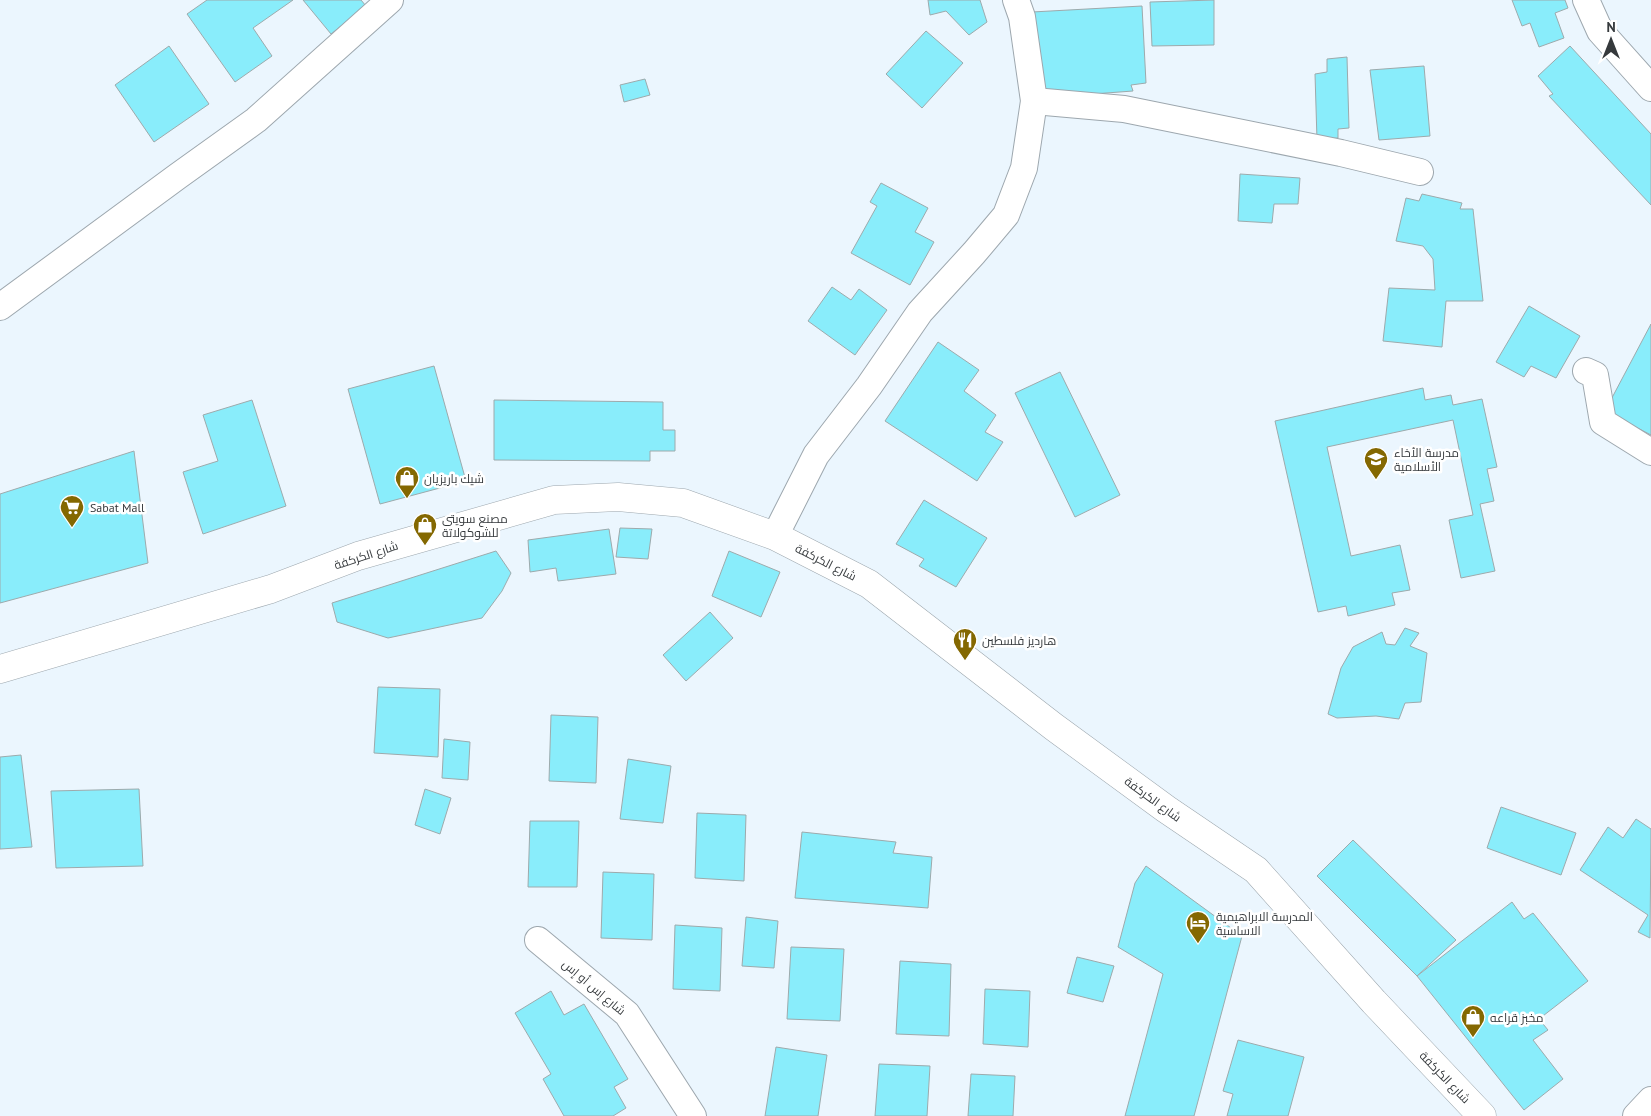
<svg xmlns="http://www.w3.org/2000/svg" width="1651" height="1116" font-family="'PT Sans',Cairo,sans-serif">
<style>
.building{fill:#89edfb;stroke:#9daaac}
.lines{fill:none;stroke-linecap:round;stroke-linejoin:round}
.street-casing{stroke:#9da7ae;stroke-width:28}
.secondary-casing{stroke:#9da7ae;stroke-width:29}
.street{stroke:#fff;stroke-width:26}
.secondary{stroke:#fff;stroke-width:28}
.labels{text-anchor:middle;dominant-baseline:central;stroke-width:5;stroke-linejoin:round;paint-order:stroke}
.poi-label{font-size:12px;fill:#35393c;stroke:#fff;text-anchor:start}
.street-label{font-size:12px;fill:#35393c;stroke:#fff}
</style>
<rect width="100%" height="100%" fill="#ebf6fe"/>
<g class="building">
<polygon points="207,0 293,0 253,28 272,56 235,82 187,14"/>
<polygon points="303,0 361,0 366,6 331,34"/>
<polygon points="928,0 980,0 987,22 969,35 946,11 930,15"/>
<polygon points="1214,0 1214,45 1152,46 1150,2"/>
<polygon points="1512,0 1565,0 1568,8 1555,13 1564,38 1539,47 1530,23 1522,26"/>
<polygon points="1142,6 1146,83 1131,85 1133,91 1039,98 1032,12"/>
<polygon points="926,31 963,63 922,108 886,74"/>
<polygon points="169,46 209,104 154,142 115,85"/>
<polygon points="1570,46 1651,134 1651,205 1549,96 1553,94 1538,76"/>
<polygon points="1347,57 1349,128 1338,129 1338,138 1317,140 1315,74 1327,72 1327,59"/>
<polygon points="1424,66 1430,136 1379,140 1370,70"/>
<polygon points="645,79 650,95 624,102 620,85"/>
<polygon points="1240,174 1300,178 1298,204 1274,204 1272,223 1238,221"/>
<polygon points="881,183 928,208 915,232 934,242 910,285 851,253 877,206 870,202"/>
<polygon points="1422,194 1462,203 1460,209 1473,209 1483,301 1446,301 1442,347 1383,341 1389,288 1435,290 1433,259 1423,246 1396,241 1406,198 1419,201"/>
<polygon points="832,287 851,300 859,289 887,310 855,355 808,321"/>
<polygon points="1529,306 1580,336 1556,378 1531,366 1524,377 1496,362"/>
<polygon points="1651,324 1651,435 1605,411"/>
<polygon points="938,342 979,370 964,391 996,415 985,432 1003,442 977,481 885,421"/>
<polygon points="434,366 466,481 380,504 348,389"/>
<polygon points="1060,372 1120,495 1075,517 1015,393"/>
<polygon points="1423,388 1425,400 1451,395 1453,405 1482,399 1497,467 1487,469 1494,501 1480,504 1495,571 1461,578 1449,520 1473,515 1453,420 1327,447 1351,556 1400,545 1410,590 1392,593 1395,605 1348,616 1346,606 1318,612 1275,421"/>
<polygon points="252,400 286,506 203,534 183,472 218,461 203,415"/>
<polygon points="494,400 663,402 663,430 675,430 675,451 650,451 650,461 494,460"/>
<polygon points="134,451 148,563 0,603 0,494"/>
<polygon points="924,500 987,538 956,587 919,566 924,559 896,544"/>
<polygon points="620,528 652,529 648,559 616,557"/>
<polygon points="609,529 616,574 558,581 556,568 530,572 528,540"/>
<polygon points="496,551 511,573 502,591 482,618 388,638 337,622 332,603"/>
<polygon points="729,551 780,572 761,617 712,596"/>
<polygon points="710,612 733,638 686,681 663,655"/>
<polygon points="1405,628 1419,633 1410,646 1427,653 1421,702 1405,703 1399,719 1376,716 1337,718 1328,714 1341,668 1353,647 1382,632 1386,644 1395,645"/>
<polygon points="378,687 440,689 438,757 374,753"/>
<polygon points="551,715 598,717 596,783 549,781"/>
<polygon points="444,739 470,742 468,780 442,778"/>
<polygon points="21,755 32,847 0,849 0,757"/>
<polygon points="628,759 671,766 663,823 620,819"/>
<polygon points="139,789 143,866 56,868 51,791"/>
<polygon points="425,789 451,798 440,834 415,825"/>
<polygon points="1501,807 1576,833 1561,875 1487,848"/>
<polygon points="697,813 746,815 744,881 695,878"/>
<polygon points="1636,819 1651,829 1650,938 1638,932 1648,915 1580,870 1608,827 1623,838"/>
<polygon points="530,821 579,821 577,887 528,887"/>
<polygon points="802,832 896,842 893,853 932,857 928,908 795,898"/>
<polygon points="1353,840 1456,940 1417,976 1317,876"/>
<polygon points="1146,866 1242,936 1194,1116 1125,1116 1163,974 1118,947 1135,883"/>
<polygon points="603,872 654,874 652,940 601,938"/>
<polygon points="1512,902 1524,919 1533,913 1588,981 1539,1019 1548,1030 1533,1040 1563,1079 1524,1110 1417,976"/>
<polygon points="746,917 778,921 774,968 742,966"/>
<polygon points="675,925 722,928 720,991 673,989"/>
<polygon points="791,947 844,949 840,1021 787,1019"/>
<polygon points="1077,957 1114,966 1103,1002 1067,993"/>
<polygon points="900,961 951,964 949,1036 896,1034"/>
<polygon points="985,989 1030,991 1028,1047 983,1044"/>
<polygon points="551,991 564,1015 584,1004 628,1079 614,1087 626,1108 613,1116 564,1116 543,1079 551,1074 515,1013"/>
<polygon points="1238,1040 1304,1057 1288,1116 1227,1116 1233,1094 1223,1091"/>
<polygon points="776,1047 827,1055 818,1116 765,1116"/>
<polygon points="879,1064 930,1066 927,1116 875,1116"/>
<polygon points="971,1074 1015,1076 1013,1116 968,1116"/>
</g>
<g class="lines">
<g class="street-casing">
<g id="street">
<polyline points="1586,0 1600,31 1651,88"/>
<polyline points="1034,101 1124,109 1341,153 1420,172"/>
<polyline points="0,307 178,176 256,120 390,0"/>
<polyline points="1586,371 1595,375 1603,422 1651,452"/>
<polyline points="775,536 816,455 869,386 920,312 974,253 1006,215 1024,168 1034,101 1022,17 1016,0"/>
<polyline points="538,940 627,1014 693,1116"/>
<polyline points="1636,1116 1651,1100"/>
</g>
</g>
<g class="secondary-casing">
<polyline id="secondary" points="0,669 271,589 358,556 554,500 618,497 683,503 775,536 869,584 1054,727 1166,809 1256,870 1374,1002 1482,1116"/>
</g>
<use href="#street" class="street"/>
<use href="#secondary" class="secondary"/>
</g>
<defs>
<g id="school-pin" transform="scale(1.25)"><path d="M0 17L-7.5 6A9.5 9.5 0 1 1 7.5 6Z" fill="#846801" stroke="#fff"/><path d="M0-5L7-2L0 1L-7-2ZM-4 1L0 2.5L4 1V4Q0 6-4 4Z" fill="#fff"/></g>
<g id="shop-pin" transform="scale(1.25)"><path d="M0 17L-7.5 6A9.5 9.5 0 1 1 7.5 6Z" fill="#846801" stroke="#fff"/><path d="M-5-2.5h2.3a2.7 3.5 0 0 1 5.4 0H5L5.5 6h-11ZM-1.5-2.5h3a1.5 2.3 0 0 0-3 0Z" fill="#fff"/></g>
<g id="supermarket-pin" transform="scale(1.25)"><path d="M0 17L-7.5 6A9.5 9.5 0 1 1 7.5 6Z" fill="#846801" stroke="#fff"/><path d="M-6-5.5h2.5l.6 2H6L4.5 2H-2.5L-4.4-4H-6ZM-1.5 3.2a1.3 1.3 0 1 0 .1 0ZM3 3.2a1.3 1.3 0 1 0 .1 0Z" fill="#fff"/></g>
<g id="restaurant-pin" transform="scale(1.25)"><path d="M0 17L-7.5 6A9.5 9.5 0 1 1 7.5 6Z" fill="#846801" stroke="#fff"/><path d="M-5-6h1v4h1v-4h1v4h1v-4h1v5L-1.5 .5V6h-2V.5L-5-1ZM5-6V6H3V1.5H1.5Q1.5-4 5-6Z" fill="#fff"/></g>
<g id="hotel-pin" transform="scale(1.25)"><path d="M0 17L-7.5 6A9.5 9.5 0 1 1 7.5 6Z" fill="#846801" stroke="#fff"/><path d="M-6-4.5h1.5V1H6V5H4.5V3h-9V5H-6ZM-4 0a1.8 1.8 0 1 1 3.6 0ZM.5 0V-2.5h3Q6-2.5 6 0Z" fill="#fff"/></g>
</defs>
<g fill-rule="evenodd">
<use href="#school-pin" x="1376" y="459"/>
<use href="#shop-pin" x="407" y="478"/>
<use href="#supermarket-pin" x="72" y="507"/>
<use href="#shop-pin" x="425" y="525"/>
<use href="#restaurant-pin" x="965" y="640"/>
<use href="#hotel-pin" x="1198" y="923"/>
<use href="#shop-pin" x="1473" y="1017"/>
</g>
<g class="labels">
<g class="poi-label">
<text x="1394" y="452">مدرسة الأخاء<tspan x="1394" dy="14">الأسلامية</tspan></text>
<text x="424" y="478">شيك باريزيان</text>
<text x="90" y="507">Sabat Mall</text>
<text x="442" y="518">مصنع سويتي<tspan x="442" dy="14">للشوكولاتة</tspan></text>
<text x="982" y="640">هارديز فلسطين</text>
<text x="1216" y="916">المدرسة الابراهيمية<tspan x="1216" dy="14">الاساسية</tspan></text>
<text x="1490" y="1017">مخبز قراعه</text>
</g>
<g class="street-label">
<text transform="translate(366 555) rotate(-18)">شارع الكركفة</text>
<text transform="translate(826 562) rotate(27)">شارع الكركفة</text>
<text transform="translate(1153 799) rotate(36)">شارع الكركفة</text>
<text transform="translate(594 987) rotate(40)">شارع إس أو إس</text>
<text transform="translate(1445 1077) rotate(46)">شارع الكركفة</text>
</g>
</g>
<g transform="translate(1611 40)" stroke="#ffffff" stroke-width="4" paint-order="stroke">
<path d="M0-4L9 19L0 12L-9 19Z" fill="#35393c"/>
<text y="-8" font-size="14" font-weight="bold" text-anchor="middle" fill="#35393c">N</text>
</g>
</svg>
